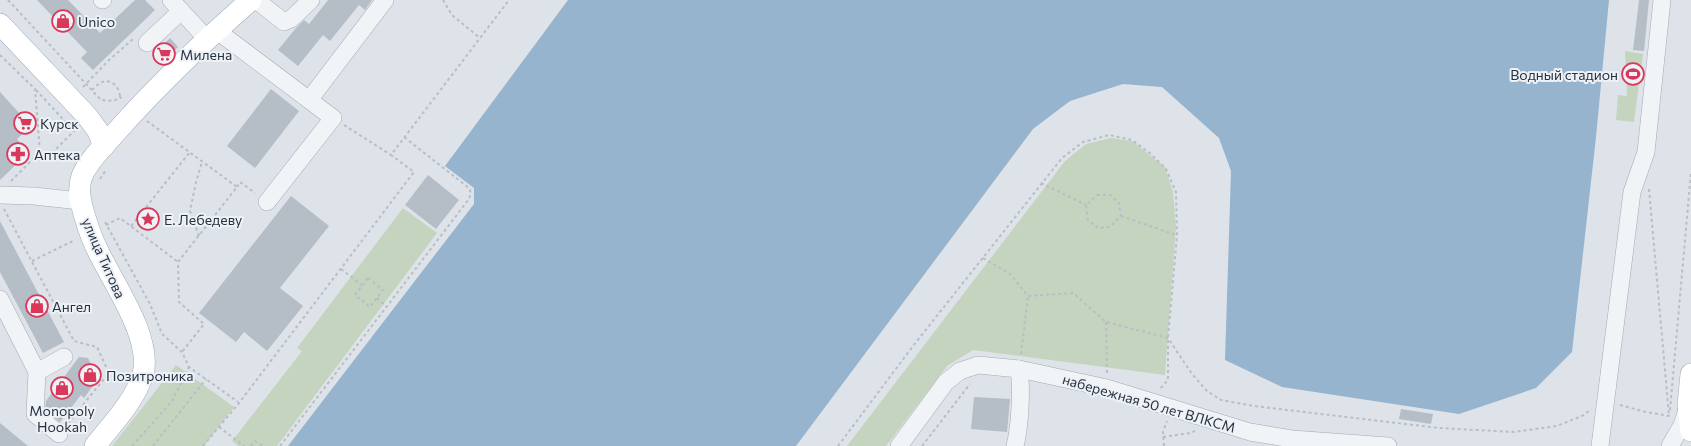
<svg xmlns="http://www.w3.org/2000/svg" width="1691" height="446" font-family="Commissioner,sans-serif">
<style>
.green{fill:#c5d4bf}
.water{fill:#96b4cd}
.building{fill:#b5bdc6}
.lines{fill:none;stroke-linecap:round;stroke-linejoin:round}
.minor-casing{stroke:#a3aab3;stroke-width:18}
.major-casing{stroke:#9da8b6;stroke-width:22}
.path{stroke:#b8bec4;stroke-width:2;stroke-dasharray:3 3;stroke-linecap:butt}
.minor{stroke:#f1f4f7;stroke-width:17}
.major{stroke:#fff;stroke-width:21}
.labels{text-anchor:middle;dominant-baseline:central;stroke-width:4;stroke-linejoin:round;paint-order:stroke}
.poi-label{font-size:14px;fill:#263241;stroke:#eef2f7;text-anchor:start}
.street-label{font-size:14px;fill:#263241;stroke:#eef2f7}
</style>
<rect width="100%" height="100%" fill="#dee3e9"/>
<g class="green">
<polygon points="1625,51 1643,54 1634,122 1616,120 1618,95 1627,96"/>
<polygon points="1111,138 1132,141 1165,167 1173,192 1176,227 1165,375 973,350 947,366 886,446 847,446 1065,161 1086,144"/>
<polygon points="403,208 437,233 277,446 238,446 232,441 302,351 297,348"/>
<polygon points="176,365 234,407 204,446 112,446"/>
</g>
<polygon class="water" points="568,0 1609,0 1596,137 1572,352 1536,388 1459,414 1282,387 1225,360 1231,171 1219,138 1162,87 1123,84 1070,101 1033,129 796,446 288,446 474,204 474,188 445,166"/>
<g class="building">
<polygon points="37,0 68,0 100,33 135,0 145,0 155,10 93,70 81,58 87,52"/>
<polygon points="328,0 372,0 365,10 359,5 330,41 323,35 298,66 278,50 296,28 304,20 309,24"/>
<polygon points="1639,0 1649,0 1644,51 1633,50"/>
<polygon points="170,38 178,47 161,63 153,55"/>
<polygon points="271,89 299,111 255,168 227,146"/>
<polygon points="0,92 31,126 17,139 20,143 17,146 26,155 0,180"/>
<polygon points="428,175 459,200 436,229 405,205"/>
<polygon points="291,196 329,226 280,288 303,306 267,351 244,332 236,342 199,313"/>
<polygon points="0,221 64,342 43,353 0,272"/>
<polygon points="79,357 88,358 98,379 84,398 81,395 60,422 45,410 46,401"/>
<polygon points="974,397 1010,399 1007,432 971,429"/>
<polygon points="1401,409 1433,414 1431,424 1399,419"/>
<polygon points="0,423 28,446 0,446"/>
</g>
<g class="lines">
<g class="minor-casing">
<g id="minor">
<polyline points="102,0 103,0"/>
<polyline points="171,0 207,39"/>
<polyline points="256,0 284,22 291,19 311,0"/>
<polyline points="216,30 333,118 267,202"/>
<polyline points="147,43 181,11"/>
<polyline points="309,100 385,0"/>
<polyline points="0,195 34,196 80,201"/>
<polyline points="0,299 37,372 35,414 59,434"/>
<polyline points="37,372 64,357"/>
<polyline points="899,446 946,382 960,371 978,365 1019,369 1107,388 1250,432 1292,439 1388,446"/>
<path d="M1015,446C1020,426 1022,389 1019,369"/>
<polyline points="1600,446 1632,192 1646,152 1662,0"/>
<polyline points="1670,446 1682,425 1688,407"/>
</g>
</g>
<g class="major-casing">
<g id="major">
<polyline points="0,24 87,116 98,131 104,146"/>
<polyline points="1691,374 1688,405 1691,431"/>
<path d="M95,446C112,424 135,401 143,374C152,339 116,287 101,257C94,244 89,231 85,217C81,204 77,190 82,176C89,159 106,144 117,131C159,84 204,41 251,0"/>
</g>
</g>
<g class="path">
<polyline points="8,0 101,100 114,101 120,97 123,100"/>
<polyline points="443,0 452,15 480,38"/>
<polyline points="0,55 35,89 40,152 11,181"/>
<polyline points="83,87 108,61 133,39"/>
<polyline points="36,90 74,131 49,156 40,152"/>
<path d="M92,90C94,88 97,85 100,83C110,77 120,87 120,97"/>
<polyline points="147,121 237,187 178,262 179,302 204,324 182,352"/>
<polyline points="344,125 391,155"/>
<polyline points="100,179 106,170"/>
<polyline points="1041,183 1086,205"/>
<polyline points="237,187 240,182 255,193"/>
<polyline points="1649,189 1669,416"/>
<polygon points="1097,195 1110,195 1119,203 1121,216 1110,227 1098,228 1088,220 1086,205"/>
<polyline points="4,209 74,341 97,347 109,373 68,423"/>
<polyline points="1121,216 1176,235"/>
<polyline points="105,222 150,304 162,334 182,352 189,367 238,402"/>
<polyline points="106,225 120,218 178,262"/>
<polyline points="131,226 190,152"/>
<polyline points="199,236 190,211 196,182 202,162"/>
<polyline points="983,258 1010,274 1028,296 1073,293 1106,322 1168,338 1192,374 1207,391 1221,400 1254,406 1439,428 1514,432 1557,426 1584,415 1591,409"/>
<polyline points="32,261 75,240"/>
<polyline points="341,269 363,286"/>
<polygon points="368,278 383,290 370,307 355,295"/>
<polyline points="377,298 386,306"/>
<polyline points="1106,322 1107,373"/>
<polyline points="1021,354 1028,296"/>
<polyline points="1620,405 1646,412 1670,416"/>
<polyline points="1670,410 1691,172"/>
<polyline points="219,427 244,446"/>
<polyline points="1163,437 1190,433 1195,431"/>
<polyline points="132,446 172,401 189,367"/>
<polyline points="153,446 206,379"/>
<polyline points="203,446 239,403 414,172 391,155 509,0"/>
<polyline points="251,446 255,441 263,446"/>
<polyline points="280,446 469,199 471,193 469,188 404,137"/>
<polyline points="838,446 913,346 1062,158 1083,142 1109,135 1132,140 1151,154 1166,169 1176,192 1177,235 1168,338 1168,380 1160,389"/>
<polyline points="922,446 970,384"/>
<polyline points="1164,446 1163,432 1167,421"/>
</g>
<use href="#minor" class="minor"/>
<use href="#major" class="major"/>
</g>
<defs>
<g id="shop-ring" transform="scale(1.15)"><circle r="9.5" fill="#eef2f7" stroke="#da385a" stroke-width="1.5"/><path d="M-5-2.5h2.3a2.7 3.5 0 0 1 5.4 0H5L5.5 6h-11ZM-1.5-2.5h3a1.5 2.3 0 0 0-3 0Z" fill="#da385a"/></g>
<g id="supermarket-ring" transform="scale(1.15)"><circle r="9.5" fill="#eef2f7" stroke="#da385a" stroke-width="1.5"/><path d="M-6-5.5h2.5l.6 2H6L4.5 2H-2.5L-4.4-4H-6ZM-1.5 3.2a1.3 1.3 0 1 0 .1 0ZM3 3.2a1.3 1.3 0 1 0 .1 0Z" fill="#da385a"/></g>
<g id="stadium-ring" transform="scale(1.15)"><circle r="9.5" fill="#eef2f7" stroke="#da385a" stroke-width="1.5"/><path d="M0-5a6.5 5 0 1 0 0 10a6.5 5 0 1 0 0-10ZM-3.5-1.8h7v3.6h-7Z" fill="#da385a"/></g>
<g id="pharmacy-ring" transform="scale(1.15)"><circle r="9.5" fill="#eef2f7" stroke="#da385a" stroke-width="1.5"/><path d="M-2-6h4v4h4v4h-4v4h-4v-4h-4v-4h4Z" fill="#da385a"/></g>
<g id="sight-ring" transform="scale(1.15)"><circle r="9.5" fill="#eef2f7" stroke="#da385a" stroke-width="1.5"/><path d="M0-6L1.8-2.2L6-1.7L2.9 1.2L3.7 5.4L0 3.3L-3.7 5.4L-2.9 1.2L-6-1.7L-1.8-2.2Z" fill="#da385a"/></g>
</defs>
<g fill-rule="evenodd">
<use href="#shop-ring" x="63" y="21"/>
<use href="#supermarket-ring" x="164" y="54"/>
<use href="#stadium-ring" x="1633" y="74"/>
<use href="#supermarket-ring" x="25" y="123"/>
<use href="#pharmacy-ring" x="18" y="154"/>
<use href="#sight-ring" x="148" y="219"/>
<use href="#shop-ring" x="37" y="306"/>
<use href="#shop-ring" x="90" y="375"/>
<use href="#shop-ring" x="62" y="388"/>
</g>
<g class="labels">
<g class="poi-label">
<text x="78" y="21">Unico</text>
<text x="180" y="54">Милена</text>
<text x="1618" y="74" text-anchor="end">Водный стадион</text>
<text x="40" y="123">Курск</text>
<text x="34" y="154">Аптека</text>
<text x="164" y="219">Е. Лебедеву</text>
<text x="52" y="306">Ангел</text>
<text x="106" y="375">Позитроника</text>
<text x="62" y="410" text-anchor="middle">Monopoly<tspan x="62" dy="16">Hookah</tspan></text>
</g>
<g class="street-label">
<text transform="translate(104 258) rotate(66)">улица Титова</text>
<text transform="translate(1149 403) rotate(16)">набережная 50 лет ВЛКСМ</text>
</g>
</g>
</svg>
